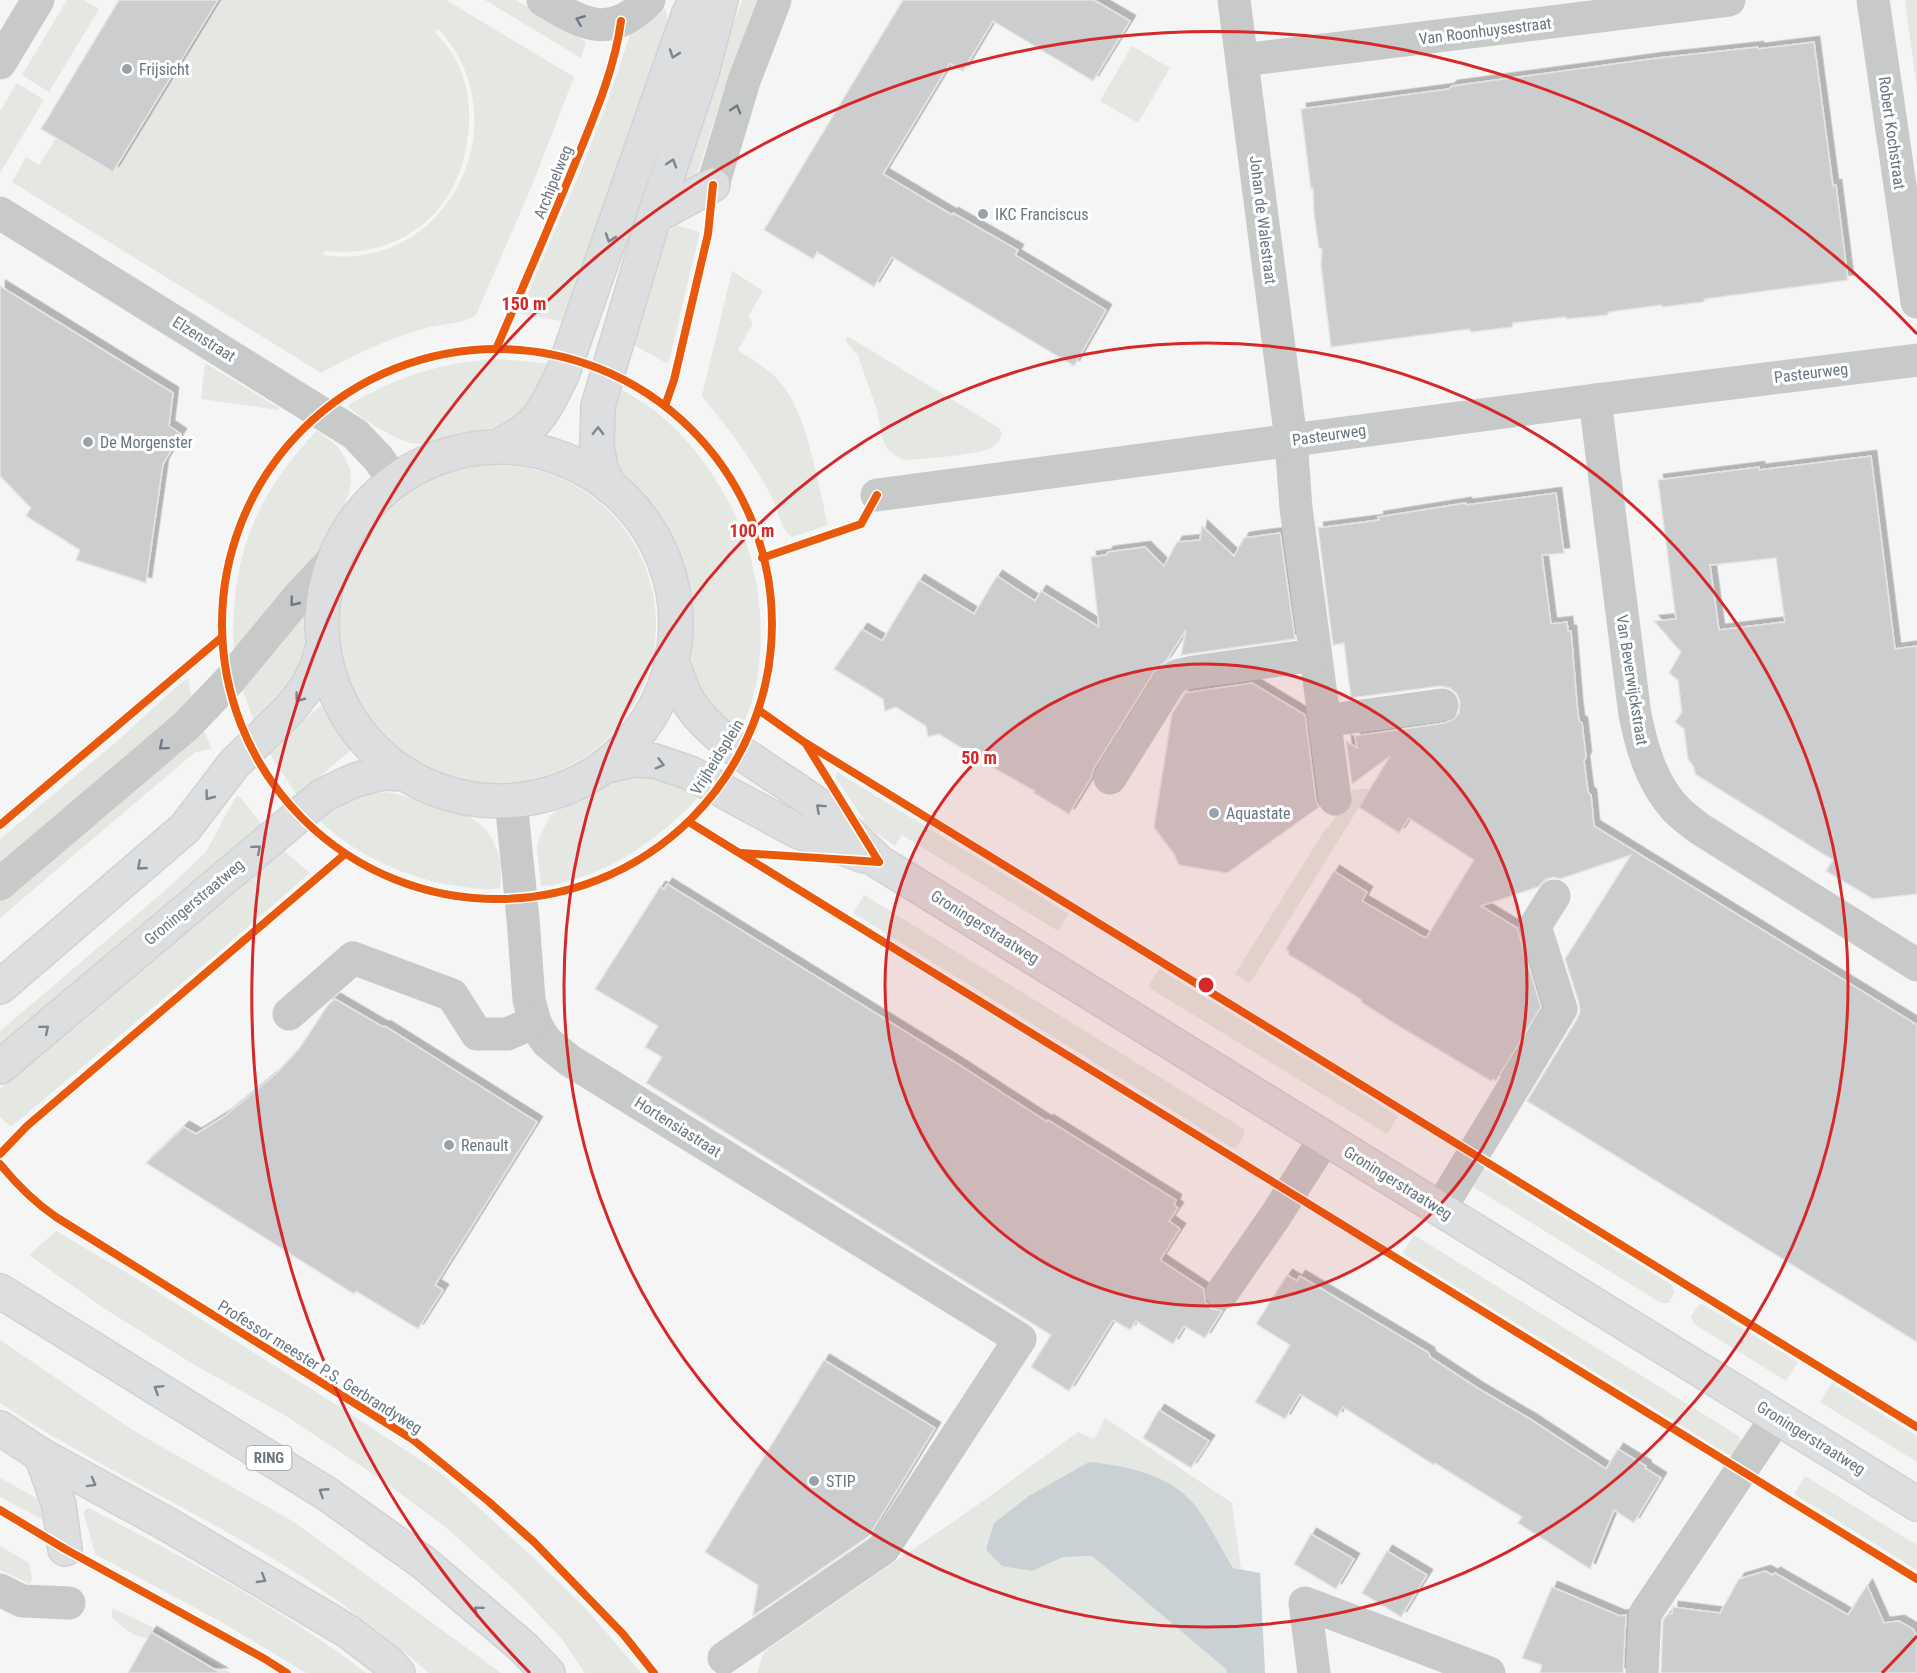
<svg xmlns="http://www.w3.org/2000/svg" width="1917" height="1673" font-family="'Roboto Condensed',sans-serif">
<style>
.green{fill:#e4e7e2;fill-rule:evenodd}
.water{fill:#cad1d4}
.building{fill:#cccdce;stroke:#e4e4e4;stroke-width:1.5;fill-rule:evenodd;filter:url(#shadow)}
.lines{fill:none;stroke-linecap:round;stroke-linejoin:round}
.major-casing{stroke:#d1d2d3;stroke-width:36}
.minor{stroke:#c8caca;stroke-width:33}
.major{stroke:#dddedf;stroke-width:33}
.cycleway-casing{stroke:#fff;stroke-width:11}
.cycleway{stroke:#e8590c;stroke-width:8}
.oneway{stroke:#6d7a86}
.oneway2{stroke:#7a8690}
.ring{fill:none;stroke:#d62828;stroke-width:3}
.poi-dot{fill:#99a2aa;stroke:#fff;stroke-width:2}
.labels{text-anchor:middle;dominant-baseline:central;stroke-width:6;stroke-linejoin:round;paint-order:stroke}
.shield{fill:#fff;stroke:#959fa8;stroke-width:1.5}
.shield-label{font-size:15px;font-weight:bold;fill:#687682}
.street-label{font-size:16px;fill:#687682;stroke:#fff}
.poi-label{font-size:16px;fill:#687682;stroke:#fff;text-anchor:start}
.centre{fill:#d62828;stroke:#fff;stroke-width:3}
.ring-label{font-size:18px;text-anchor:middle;font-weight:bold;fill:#d62828;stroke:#fff;stroke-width:6;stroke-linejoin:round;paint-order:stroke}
</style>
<defs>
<filter id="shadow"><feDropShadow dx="5.5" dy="-5.5" stdDeviation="0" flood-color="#0004"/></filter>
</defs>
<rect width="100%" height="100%" fill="#f5f5f5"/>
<g class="green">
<polygon points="67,0 84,0 99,9 49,92 22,75"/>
<path d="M218,0H446L574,77L533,183L476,315C461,325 440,323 423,329C385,340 355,354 321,373L12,182L26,157L39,165L56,138L114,172ZM438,29C523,119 449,274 323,255L324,251C395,259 454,218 466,147C472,117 470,89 457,62C452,51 443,41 435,32Z"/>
<polygon points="485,0 516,0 586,42 581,58"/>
<polygon points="742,0 757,0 724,90 697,174 682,185 711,86"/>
<polygon points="1905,0 1917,0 1917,90"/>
<polygon points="662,8 666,9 668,26 566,322 522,314 520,312 578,177 606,106 631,32"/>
<polygon points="1132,46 1170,68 1138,123 1100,101"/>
<polygon points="17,83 44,100 0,173 0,111"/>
<polygon points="676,225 700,232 669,361 666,363 632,344 660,244 667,233"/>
<path d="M732,271L763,291L748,317L752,321V325L738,350C752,360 768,368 779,381C808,413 817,482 828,525L792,537C782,532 777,507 771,496C752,459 728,428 702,396Z"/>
<path d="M847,336L999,428L1002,433C1000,439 997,445 991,448C979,455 927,458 910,460L901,459L887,449L883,440L877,410L858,356L846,341Z"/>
<path d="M499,359L551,364L552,366C543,380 536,397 525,409C507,429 476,431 452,437C439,441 426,446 412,443C397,441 358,417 348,406L350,404C400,376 441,362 499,359Z"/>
<polygon points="205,363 279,408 278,410 201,399"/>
<path d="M619,388C631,395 643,402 654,410C726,468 767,561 760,653C758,679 753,710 738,732C728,722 714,711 706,699C689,675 691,653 690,624C690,600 686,575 676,553C670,537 662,522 652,509C636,489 619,473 613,447C608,428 613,408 617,389Z"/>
<path d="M318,431L338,447L345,458L350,469L351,481L349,493L345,505L314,562L234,655C229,562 252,501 315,432Z"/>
<circle cx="497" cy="624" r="159"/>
<path d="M305,609C307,668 296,680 258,721H254L240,683Z"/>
<polygon points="188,679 193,705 0,868 0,839 115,743 183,681"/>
<path d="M320,706C329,711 341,738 350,749V751L297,795L268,751Z"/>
<polygon points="202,726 212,749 195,752 0,918 0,900"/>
<polygon points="837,772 1069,914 1058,931 902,835 895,846 869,828 836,778 836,773"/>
<path d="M652,776L700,793C694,804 684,812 675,820C644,848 609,870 568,881C559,884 550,886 541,886L537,849L539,838L550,816L562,807L607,785L628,777Z"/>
<polygon points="1371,788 1250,983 1235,974 1326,828 1328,828 1353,790"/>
<path d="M386,792C405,795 421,802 439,808C447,811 457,812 465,815C495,827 504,860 500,888C490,891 475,888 464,887C410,880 357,857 318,819L319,815L352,797Z"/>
<polygon points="236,796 240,797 260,822 261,825 0,1047 0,1031 168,888 206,852"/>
<polygon points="282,849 310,873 207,962 11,1127 0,1117 0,1089 228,898"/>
<polygon points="864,895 1244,1129 1244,1134 1237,1147 1233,1148 853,913"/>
<polygon points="1159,969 1398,1116 1387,1134 1148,987"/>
<polygon points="1481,1169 1485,1169 1672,1285 1675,1292 1669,1303 1661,1303 1475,1188 1473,1185"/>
<polygon points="56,1231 134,1277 324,1397 442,1474 536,1560 587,1610 641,1673 585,1673 561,1638 517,1592 448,1529 379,1478 286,1416 193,1364 105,1309 29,1255"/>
<polygon points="1414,1235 1739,1436 1742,1443 1733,1455 1729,1455 1402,1253"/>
<polygon points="1700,1304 1704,1305 1798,1362 1786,1381 1694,1324 1691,1316"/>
<path d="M0,1340L134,1431L294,1522L501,1673H429C383,1633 334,1596 282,1564C190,1508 90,1463 0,1403Z"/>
<polygon points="1832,1383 1917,1436 1917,1462 1820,1402"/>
<polygon points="1105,1418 1232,1503 1241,1569 1233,1568 1194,1504 1089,1462 1030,1495 994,1523 1032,1571 1063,1557 1092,1556 1227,1670 1227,1673 757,1673 764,1652 986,1499 1078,1432 1094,1439"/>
<polygon points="1805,1476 1917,1545 1917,1570 1794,1494"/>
<polygon points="0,1478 40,1500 49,1514 43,1520 0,1497"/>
<path d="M89,1508C184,1558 280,1607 366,1673H306L225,1624L95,1554L84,1514L85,1510Z"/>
<polygon points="0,1546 29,1563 32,1579 30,1584 0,1570"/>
<polygon points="112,1608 154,1628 231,1673 209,1673 145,1638 132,1634 112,1618"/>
</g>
<path class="water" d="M1089,1462C1127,1466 1168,1474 1194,1504C1208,1521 1221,1549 1233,1568L1260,1573L1265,1673H1227V1670L1092,1556L1063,1557L1032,1571L1002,1566L986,1550L994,1523L1030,1495Z"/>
<g class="building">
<polygon points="119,0 218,0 113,172 41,129"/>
<polygon points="903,0 1094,0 1130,21 1093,81 993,21 963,71 950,63 883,174 952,215 953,213 1018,250 1015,255 1106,310 1074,366 892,257 874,287 817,252 813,259 764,230"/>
<polygon points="1814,42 1833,186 1836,185 1848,280 1705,299 1703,302 1663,307 1661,305 1609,312 1607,315 1567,319 1565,317 1513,323 1512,327 1471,332 1469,329 1331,347 1321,265 1322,249 1319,248 1314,213 1313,188 1311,189 1301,109 1449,89 1452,86 1658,58 1758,47 1758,49"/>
<polygon points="0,286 173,393 169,426 181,434 163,464 146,583 76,560 80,550 26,516 31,508 0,476"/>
<path d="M1871,456L1895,649L1917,646V894L1873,899L1826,871L1833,860L1695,774L1694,767L1688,759L1684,729L1675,722L1682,712L1678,680L1669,673L1681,652L1654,621L1676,619L1658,480L1759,467V470ZM1776,558L1785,622L1719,630L1710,565Z"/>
<polygon points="1556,493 1564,553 1542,555 1551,624 1567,622 1568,631 1571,631 1577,704 1579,721 1582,723 1586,757 1584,761 1588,792 1591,795 1594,826 1917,1025 1917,1342 1527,1101 1577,1019 1580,1012 1579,1003 1565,959 1631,855 1560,879 1554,877 1546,879 1538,887 1481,906 1517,928 1541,1007 1496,1081 1493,1079 1491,1081 1394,1023 1361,1002 1362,1000 1288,954 1289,952 1286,949 1334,871 1367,892 1362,901 1425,938 1427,937 1474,860 1409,818 1399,833 1359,807 1390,756 1352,784 1346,741 1357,748 1355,736 1445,723 1454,719 1459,713 1460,702 1457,694 1450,688 1440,686 1351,698 1344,643 1333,645 1318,528 1379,520 1378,517 1466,503 1466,505"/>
<polygon points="1202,526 1234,556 1244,538 1280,533 1295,639 1181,655 1186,630 1166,661 1154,672 1094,768 1091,778 1069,814 1034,793 1035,791 980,760 968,762 965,750 939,734 928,737 926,726 896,707 885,711 883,699 834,669 862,629 882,641 919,580 974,614 997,576 1035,601 1041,591 1099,627 1091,557 1106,555 1108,552 1145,547 1164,566 1177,542 1200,540"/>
<polygon points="1252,683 1305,715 1316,801 1319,807 1227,873 1179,865 1174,854 1154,827 1172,714 1185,693"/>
<polygon points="667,884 961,1066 1047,1122 1048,1120 1176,1200 1174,1205 1178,1208 1169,1221 1180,1229 1160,1260 1204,1289 1205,1302 1212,1309 1222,1311 1205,1338 1184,1326 1173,1344 1136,1321 1130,1330 1113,1320 1069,1391 1031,1367 1051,1335 646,1083 662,1057 645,1047 658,1026 595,989 660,887 664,889"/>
<polygon points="335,999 383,1027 385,1026 537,1122 435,1285 443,1290 418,1329 356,1291 354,1294 146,1163 184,1127 196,1134 225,1116 277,1073 299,1049 328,1005"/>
<polygon points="1287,1275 1297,1281 1300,1276 1429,1353 1430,1357 1479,1389 1530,1419 1606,1469 1618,1449 1646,1466 1645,1468 1661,1478 1634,1523 1614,1510 1590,1569 1518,1523 1522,1517 1435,1463 1434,1465 1343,1407 1337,1417 1300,1394 1285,1419 1255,1402 1290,1345 1256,1324"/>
<polygon points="824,1360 935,1428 869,1536 753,1616 758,1585 705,1552"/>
<polygon points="1159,1410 1209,1441 1191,1468 1143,1438"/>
<polygon points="1311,1534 1354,1559 1336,1589 1294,1564"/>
<polygon points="1387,1551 1427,1575 1401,1617 1362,1593"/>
<polygon points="1765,1571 1772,1575 1775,1573 1848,1615 1867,1585 1884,1623 1899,1621 1913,1629 1917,1637 1917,1673 1661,1673 1663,1620 1668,1614 1672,1614 1673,1607 1720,1613 1739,1579"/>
<polygon points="1552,1587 1620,1616 1626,1615 1623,1673 1540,1673 1542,1665 1522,1658"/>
<polygon points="151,1632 221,1673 128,1673"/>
</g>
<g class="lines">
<g class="major-casing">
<g id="major">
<polyline points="654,217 713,185"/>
<path d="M496,447C537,428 542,415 562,375L689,13L696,0"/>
<circle cx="499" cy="624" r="177"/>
<polyline points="610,487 601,468 597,445 598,406 654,217 702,72 721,0"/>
<path d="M671,657C676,674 681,689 690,704C715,742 774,773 811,800C836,818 857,841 879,862L1917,1504"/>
<polyline points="603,767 633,760 655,761 690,773 797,831 864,856"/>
<polyline points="0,987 185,828 234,764 288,711 305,690 317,667 323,645"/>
<polyline points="0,1067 323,795 355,780 383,773 406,774"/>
<polyline points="0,1291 327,1494 424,1563 523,1647 548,1673"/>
<polyline points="0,1428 41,1455 167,1524 349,1632 388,1662 398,1673"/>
<polyline points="41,1455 59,1505 65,1549"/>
</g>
</g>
<g class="minor">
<path d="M543,0C584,25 610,40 649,0"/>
<polyline points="1234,0 1291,440 1296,508 1335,799"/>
<polyline points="1873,0 1917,302"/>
<polyline points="1242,60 1729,0"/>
<polyline points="0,63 38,0"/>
<polyline points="713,185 744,81 775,0"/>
<polyline points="0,213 355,434 378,458 394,481"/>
<path d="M1595,400L1635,715C1642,748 1651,781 1674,807C1681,815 1691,822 1700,829L1917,965"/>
<polyline points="877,495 1595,400 1917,360"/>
<polyline points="1324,721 1442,705"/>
<polyline points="1110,778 1170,682 1176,676 1193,672 1315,655"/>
<polyline points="511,801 523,919 529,1000 535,1022 540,1032 547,1042 569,1060 1020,1339 883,1549 724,1658"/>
<polyline points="0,884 186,726 228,682 300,595 334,559"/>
<polyline points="289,1014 353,958 452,995 477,1034 507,1034 535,1022"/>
<polyline points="1440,1209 1561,1009 1535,926 1554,896"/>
<polyline points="1222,1293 1276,1215 1325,1138"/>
<polyline points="0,1590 22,1601 69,1603"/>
<polyline points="1314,1673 1305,1603 1489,1673"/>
<polyline points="1642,1673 1645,1614 1777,1417"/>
</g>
<use href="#major" class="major"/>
<g class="cycleway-casing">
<g id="cycleway">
<path d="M496,349C524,285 552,220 578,156C596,112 615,67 621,21"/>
<circle cx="497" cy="624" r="275"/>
<polyline points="666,403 674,380 708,234 713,185"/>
<polyline points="762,558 861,524 877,495"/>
<polyline points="760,711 804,742 1917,1427"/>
<polyline points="806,744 879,862"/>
<polyline points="689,822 1917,1579"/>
<polyline points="0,825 222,637"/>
<polyline points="742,853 879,862"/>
<polyline points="0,1154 27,1126 345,854"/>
<path d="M0,1164C17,1185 34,1202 56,1217L412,1439L488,1501L534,1542L623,1634L654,1673"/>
<polyline points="0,1510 65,1549 265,1659 287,1673"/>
</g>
</g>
<use href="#cycleway" class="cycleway"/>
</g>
<defs><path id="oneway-chevron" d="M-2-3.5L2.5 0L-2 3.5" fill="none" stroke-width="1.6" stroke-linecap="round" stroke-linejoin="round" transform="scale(1.5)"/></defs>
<g class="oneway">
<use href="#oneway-chevron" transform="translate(580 20) rotate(-158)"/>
<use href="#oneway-chevron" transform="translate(736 109) rotate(-73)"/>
<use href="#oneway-chevron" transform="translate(294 602) rotate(129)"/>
<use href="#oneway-chevron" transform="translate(163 746) rotate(140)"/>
</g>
<g class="oneway2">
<use href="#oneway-chevron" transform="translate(674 54) rotate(109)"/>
<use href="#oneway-chevron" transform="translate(672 163) rotate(-72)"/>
<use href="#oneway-chevron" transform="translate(610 238) rotate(109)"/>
<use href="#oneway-chevron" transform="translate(598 431) rotate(-89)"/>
<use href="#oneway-chevron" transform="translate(299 698) rotate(127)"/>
<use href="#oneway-chevron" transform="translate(660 764) rotate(15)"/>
<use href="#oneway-chevron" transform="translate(209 796) rotate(127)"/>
<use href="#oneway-chevron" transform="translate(820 808) rotate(-138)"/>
<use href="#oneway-chevron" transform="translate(257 849) rotate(-40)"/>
<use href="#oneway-chevron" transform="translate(141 866) rotate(139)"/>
<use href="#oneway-chevron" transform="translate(45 1029) rotate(-40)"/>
<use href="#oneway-chevron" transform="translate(158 1389) rotate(-148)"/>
<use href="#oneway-chevron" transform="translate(92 1483) rotate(29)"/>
<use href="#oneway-chevron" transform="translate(323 1492) rotate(-147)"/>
<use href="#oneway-chevron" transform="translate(262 1579) rotate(31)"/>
<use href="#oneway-chevron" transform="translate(478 1610) rotate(-140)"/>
</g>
<circle cx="1206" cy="985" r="321" fill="#d62828" fill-opacity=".12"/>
<g class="ring">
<circle cx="1206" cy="985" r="321"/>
<circle cx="1206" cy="985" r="642"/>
<path d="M1917 1636A964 964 0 0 1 1882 1673M530 1673A964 964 0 1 1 1917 334"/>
</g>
<g class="poi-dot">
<circle cx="127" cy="69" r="6"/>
<circle cx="983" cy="214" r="6"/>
<circle cx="88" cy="442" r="6"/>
<circle cx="1214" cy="813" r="6"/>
<circle cx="449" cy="1145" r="6"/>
<circle cx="814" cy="1481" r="6"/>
</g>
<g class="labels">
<rect class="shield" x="246.5" y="1446" width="45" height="24" rx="4.5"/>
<g class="shield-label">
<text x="269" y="1458">RING</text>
</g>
<g class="street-label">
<text transform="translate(1485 31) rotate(-7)">Van Roonhuysestraat</text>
<text transform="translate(1892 133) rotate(82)">Robert Kochstraat</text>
<text transform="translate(553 182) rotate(-68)">Archipelweg</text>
<text transform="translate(1263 220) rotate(83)">Johan de Walestraat</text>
<text transform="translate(204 339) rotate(32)">Elzenstraat</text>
<text transform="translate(1811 373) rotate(-7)">Pasteurweg</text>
<text transform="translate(1329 435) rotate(-8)">Pasteurweg</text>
<text transform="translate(1632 680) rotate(81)">Van Beverwijckstraat</text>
<text transform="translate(717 757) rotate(-58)">Vrijheidsplein</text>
<text transform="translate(194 902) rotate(-40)">Groningerstraatweg</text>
<text transform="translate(985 927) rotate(32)">Groningerstraatweg</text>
<text transform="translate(678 1127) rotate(32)">Hortensiastraat</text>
<text transform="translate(1398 1183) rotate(32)">Groningerstraatweg</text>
<text transform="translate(320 1367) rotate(32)">Professor meester P.S. Gerbrandyweg</text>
<text transform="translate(1811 1438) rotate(32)">Groningerstraatweg</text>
</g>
<g class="poi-label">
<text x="139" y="69">Frijsicht</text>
<text x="995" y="214">IKC Franciscus</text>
<text x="100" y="442">De Morgenster</text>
<text x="1226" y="813">Aquastate</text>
<text x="461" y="1145">Renault</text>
<text x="826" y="1481">STIP</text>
</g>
</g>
<circle cx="1206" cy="985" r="9" class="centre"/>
<g class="ring-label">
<text x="524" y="310">150 m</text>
<text x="752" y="537">100 m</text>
<text x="979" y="764">50 m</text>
</g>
</svg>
